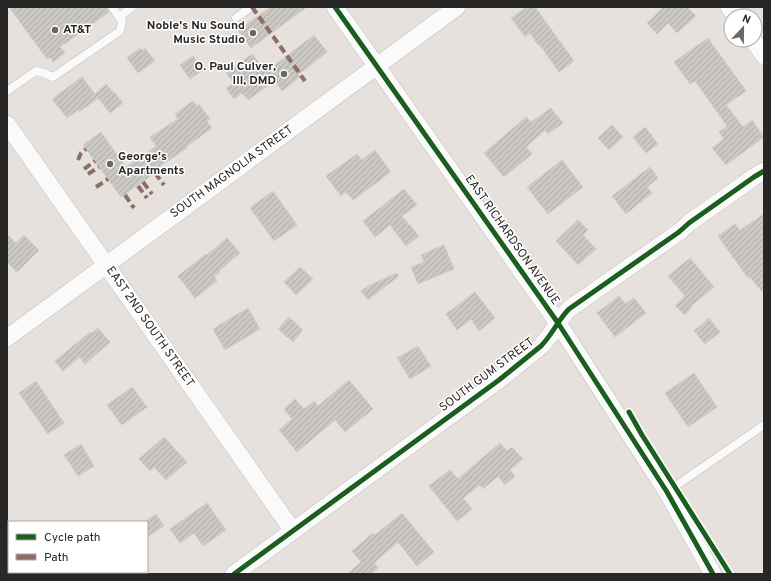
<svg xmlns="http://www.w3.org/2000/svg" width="771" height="581" font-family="Overpass,sans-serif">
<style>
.building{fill:url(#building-hatch);stroke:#d0cdc8}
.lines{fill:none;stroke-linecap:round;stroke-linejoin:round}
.lane-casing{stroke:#bfbdbe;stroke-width:9}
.street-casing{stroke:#bfbdbe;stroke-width:18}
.lane{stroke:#fbfafa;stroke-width:8}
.street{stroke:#fbfafa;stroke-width:17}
.quiet{stroke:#8d6e63;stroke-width:4;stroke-dasharray:8 4;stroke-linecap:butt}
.cycleway-casing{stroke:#fff;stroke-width:8}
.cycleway{stroke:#1b5e20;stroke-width:5}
.poi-dot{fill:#6a6866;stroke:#fff;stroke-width:1.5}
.labels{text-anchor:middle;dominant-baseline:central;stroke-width:3;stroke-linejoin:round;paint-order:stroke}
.poi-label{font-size:12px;font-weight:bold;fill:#272727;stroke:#fff;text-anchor:end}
.street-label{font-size:12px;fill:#272727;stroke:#fff}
</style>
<defs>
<pattern id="building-hatch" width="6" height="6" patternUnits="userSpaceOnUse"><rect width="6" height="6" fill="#cbc7c3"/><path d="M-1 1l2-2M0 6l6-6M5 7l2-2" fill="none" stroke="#aeaba8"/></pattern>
</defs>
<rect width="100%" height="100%" fill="#e6e1dc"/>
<g class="building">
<polygon points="9,7 107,7 109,12 60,47 65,53 53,62 50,57 47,59"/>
<polygon points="271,7 307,7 251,48 238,30"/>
<polygon points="527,7 535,7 574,61 559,72 539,44 538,45 530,33 525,37 511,18"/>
<polygon points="664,7 687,7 696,16 677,33 668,23 657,34 647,23"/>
<polygon points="314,35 327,52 298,75 300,77 282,91 275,81 248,100 242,93 234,99 226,88 234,83 226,73 252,54 266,72"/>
<polygon points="708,38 746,91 726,105 743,127 752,120 764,137 726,165 712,148 724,139 719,132 727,126 695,81 690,84 674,62"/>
<polygon points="140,48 143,50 145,48 155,61 138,73 127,58"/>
<polygon points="193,56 203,70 190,79 180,65"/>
<polygon points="82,77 95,94 106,84 114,93 115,93 123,103 110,113 98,98 79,112 78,110 67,118 52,99"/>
<polygon points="193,101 197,106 199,104 210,119 207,121 212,128 186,147 187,148 159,167 160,169 121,197 83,145 101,132 126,167 156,146 150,137 178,119 175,114"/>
<polygon points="551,108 563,123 548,134 545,130 526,147 532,154 504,177 484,153 526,117 531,122"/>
<polygon points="612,125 623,137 609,150 598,138"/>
<polygon points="645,127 658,144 646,153 633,137"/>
<polygon points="375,150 391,172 353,200 346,192 341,196 326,176 357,154 362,160"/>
<polygon points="562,160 583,187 548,214 527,187"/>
<polygon points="650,167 658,178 647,187 652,193 626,214 612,196"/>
<polygon points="404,189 417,205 402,216 419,236 406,246 390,225 375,237 363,221"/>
<polygon points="273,191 297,225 274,241 250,208"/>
<polygon points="764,214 764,294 750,277 748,278 718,236 735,224 740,230"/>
<polygon points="578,220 588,230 583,235 596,249 578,265 556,241"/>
<polygon points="7,234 16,243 24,235 39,250 17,272 7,262"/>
<polygon points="227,238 240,253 219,271 220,272 214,276 217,281 195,298 178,276 206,254 207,255"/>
<polygon points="444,245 454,269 418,284 411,267 424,262 421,255"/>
<polygon points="690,258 714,287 691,306 692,307 685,315 675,306 685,296 668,276"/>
<polygon points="300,267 313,279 296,295 284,282"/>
<polygon points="397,273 399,276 368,300 361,291 370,285"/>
<polygon points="475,292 495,318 479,331 471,319 457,330 446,314"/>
<polygon points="619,296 625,304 634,298 646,313 615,337 597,313"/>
<polygon points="248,308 260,329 225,350 213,329"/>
<polygon points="289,317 303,330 293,342 278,329"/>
<polygon points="709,318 720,332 705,344 694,331"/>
<polygon points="98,328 110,342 85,364 80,357 63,371 55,361 90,332 91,334"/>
<polygon points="418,346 431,366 410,379 397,358"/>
<polygon points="694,373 717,407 688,427 665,393"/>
<polygon points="349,380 373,409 345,432 335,420 297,452 279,430 292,419 284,409 295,399 304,409 314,401 318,406"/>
<polygon points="36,381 64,423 48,434 19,393"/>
<polygon points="132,387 147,407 122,425 107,405"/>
<polygon points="164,437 187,462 166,480 154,467 150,471 139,459"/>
<polygon points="500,443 507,451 512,447 523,459 510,470 515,476 505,485 498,476 483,489 480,485 463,498 472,509 457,521 429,486 450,470 458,479"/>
<polygon points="81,444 94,466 78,476 64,455"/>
<polygon points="207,503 226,530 203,546 194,533 180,543 170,529"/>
<polygon points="402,513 434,552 417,566 398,542 374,563 378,568 371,574 347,574 361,562 352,551 373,533 375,535"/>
<polygon points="156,514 164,526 147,537 147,520"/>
</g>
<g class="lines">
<g class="lane-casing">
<g id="lane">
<polyline points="119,17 132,7"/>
<polyline points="236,18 251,7"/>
<polyline points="7,91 36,71 44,73 53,77 120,31 122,21 112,7"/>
<polyline points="667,492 764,425"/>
</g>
</g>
<g class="street-casing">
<g id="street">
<polyline points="335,7 558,323 667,492 713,574"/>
<polyline points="729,7 736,16"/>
<polyline points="753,40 764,56"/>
<polyline points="7,124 293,531"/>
<polyline points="7,338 457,7"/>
<path d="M234,574L499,380L541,346C552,335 558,320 569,309L679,232L689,223L754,177L764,171"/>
</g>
</g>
<use href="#lane" class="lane"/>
<use href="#street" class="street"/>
<g class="quiet">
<polyline points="252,7 305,81"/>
<polyline points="78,160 81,153 86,149"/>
<polyline points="84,169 95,161"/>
<polyline points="155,173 164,185"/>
<polyline points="88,174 99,167"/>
<polyline points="143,182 152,194"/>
<polyline points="138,186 147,198"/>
<polyline points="96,187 108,179"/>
<polyline points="125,195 134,208"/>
</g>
<g class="cycleway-casing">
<g id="cycleway">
<polyline points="335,7 558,323 667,492 713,574"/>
<polyline points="629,412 642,435 730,574"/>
<path d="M234,574L499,380L541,346C552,335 558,320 569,309L679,232L689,223L754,177L764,171"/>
</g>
</g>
<use href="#cycleway" class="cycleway"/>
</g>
<g class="poi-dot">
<circle cx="55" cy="30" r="4"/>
<circle cx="253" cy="33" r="4"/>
<circle cx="284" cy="74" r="4"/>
<circle cx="110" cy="164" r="4"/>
</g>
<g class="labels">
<g class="poi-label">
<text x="245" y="26">Noble's Nu Sound<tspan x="245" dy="14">Music Studio</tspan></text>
<text x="63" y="30" text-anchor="start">AT&amp;T</text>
<text x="276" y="67">O. Paul Culver,<tspan x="276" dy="14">III, DMD</tspan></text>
<text x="118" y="157" text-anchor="start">George's<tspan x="118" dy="14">Apartments</tspan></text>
</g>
<g class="street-label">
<text transform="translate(232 172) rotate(-36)">SOUTH MAGNOLIA STREET</text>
<text transform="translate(512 240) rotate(55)">EAST RICHARDSON AVENUE</text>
<text transform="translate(150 327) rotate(55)">EAST 2ND SOUTH STREET</text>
<text transform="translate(487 375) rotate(-37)">SOUTH GUM STREET</text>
</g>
</g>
<rect width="771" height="581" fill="none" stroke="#272727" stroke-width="16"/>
<rect x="8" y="521" width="140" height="52" fill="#ffffff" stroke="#a9a9a9"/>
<rect x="16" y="534" width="20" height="6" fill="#1b5e20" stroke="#a9a9a9"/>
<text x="44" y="541" font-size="12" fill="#272727">Cycle path</text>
<rect x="16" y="554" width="20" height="6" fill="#8d6e63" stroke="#a9a9a9"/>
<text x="44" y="561" font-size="12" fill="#272727">Path</text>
<g transform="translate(743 28) rotate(22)"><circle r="19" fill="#ffffff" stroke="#a9a9a9"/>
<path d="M0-3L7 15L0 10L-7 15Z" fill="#6a6866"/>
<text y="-6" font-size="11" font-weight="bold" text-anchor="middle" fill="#272727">N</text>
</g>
</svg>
